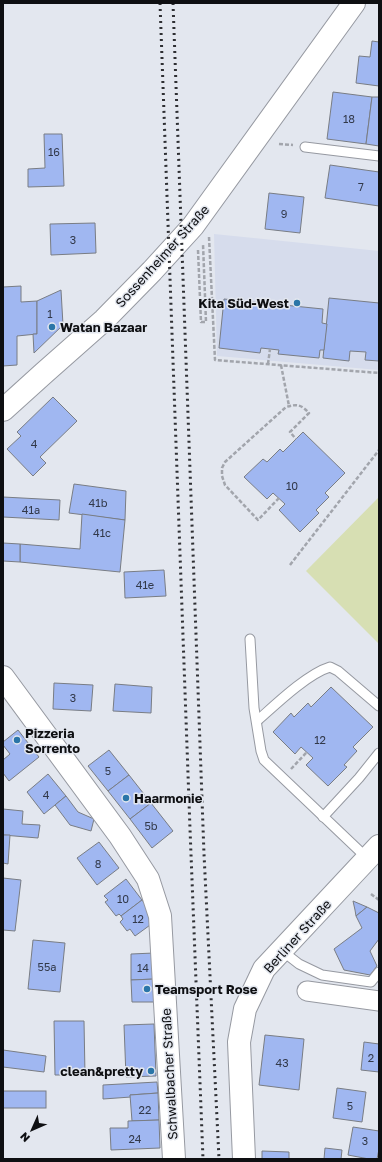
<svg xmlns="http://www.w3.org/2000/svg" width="382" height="1162" font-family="'Golos Text',sans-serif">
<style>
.built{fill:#d6dcec}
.green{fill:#d7dfb3}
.building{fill:#a0b7f1;stroke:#797d84}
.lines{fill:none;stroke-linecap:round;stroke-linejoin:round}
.service-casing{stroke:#9699a1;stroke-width:11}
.minor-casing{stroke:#9699a1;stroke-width:21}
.tertiary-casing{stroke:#9699a1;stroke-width:24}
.path{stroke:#a2a5ac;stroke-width:2.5;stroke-dasharray:4 2;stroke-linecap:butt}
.service{stroke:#fff;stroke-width:9}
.minor{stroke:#fff;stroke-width:19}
.tertiary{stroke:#fff;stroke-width:22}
.rail{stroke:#2e2f33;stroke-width:3;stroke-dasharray:2 4;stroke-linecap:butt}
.poi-dot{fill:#2a75a8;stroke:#e3e7ef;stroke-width:1.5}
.labels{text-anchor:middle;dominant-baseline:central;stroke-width:3;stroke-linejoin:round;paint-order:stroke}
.number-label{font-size:11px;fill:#32394a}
.street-label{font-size:13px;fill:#0e0f12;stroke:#e3e7ef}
.poi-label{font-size:13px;font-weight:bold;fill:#0e0f12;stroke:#e3e7ef;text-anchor:start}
</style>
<rect width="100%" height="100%" fill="#e3e7ef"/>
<polygon class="built" points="214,234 379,251 379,370 217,356"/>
<polygon class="green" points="379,497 379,644 306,571"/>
<g class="building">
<polygon points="372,41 379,42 379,86 356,83 359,56 370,57"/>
<polygon points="333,92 372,97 366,144 327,139"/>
<polygon points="372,97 379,97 379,146 366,144"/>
<polygon points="44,134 62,134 64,186 28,187 28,169 45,168"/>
<polygon points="330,165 379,172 379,206 325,198"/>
<polygon points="269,193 304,197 300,233 265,229"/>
<polygon points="95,223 96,253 51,255 50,224"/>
<polygon points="21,286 21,302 37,301 37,334 17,336 17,365 3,366 3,287"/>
<polygon points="61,290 63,325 34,353 33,334 37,334 37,301"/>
<polygon points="329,298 379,303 379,361 365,360 366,352 350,351 349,361 323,358"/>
<polygon points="224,299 323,309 322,323 327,324 324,350 320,350 319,358 278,354 279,350 261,348 260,353 219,348"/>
<polygon points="53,397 77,421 40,457 46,463 33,476 7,449 21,436 17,432"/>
<polygon points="303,432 345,473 325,493 329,497 316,510 319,513 300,532 279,510 285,504 273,493 267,499 244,477 263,459 267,462 280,449 283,452"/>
<polygon points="74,484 126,491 125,520 69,513"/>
<polygon points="3,497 60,500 59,520 3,517"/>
<polygon points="82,514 125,520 120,572 20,562 20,544 80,549"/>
<polygon points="3,543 20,544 20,562 3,561"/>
<polygon points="164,570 166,596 125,598 124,572"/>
<polygon points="54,683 93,685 91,711 53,709"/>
<polygon points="115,684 152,687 151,713 113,711"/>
<polygon points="331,687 373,727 353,747 357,751 344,765 347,767 328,786 306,765 313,758 301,747 295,754 273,732 291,713 294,717 308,703 311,707"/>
<polygon points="18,730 39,757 9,781 3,773 3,760 10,754 3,745 3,742"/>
<polygon points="109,750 129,775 108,791 88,766"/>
<polygon points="48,774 66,796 44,814 27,792"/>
<polygon points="129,775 151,803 130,819 108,791"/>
<polygon points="66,796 78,812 94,819 91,831 70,825 55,805"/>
<polygon points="151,803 173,831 152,848 130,819"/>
<polygon points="3,809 23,811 22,824 40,825 38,838 3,835"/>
<polygon points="3,835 10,835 8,864 3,863"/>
<polygon points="99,842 119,868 97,885 77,858"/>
<polygon points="3,878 21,880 15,931 3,930"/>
<polygon points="126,879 142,900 121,916 119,914 116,916 105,902 108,900 104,896"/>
<polygon points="142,900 157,920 135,936 130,929 127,931 120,922 123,919 121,916"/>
<polygon points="353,901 367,907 356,916 355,910"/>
<polygon points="367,907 379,913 379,939 370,951 377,966 370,975 344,970 334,949 362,928 356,916"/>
<polygon points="33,940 65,943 60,992 28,989"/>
<polygon points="154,953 155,979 131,980 131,954"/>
<polygon points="155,979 155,1002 132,1002 131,980"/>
<polygon points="54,1021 84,1021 85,1075 55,1075"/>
<polygon points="154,1024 156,1076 126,1077 124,1025"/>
<polygon points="265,1035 304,1039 299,1090 259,1085"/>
<polygon points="364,1042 379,1044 379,1072 361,1070"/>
<polygon points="3,1050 46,1056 44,1072 3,1067"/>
<polygon points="157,1082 158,1093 130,1095 131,1097 103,1099 103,1085"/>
<polygon points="337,1088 366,1092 362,1122 333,1118"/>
<rect x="3" y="1091" width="43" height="17"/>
<polygon points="158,1093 159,1120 132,1121 130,1095"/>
<polygon points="159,1120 160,1148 111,1150 110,1128 128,1128 128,1121"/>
<polygon points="353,1127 379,1131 379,1149 377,1159 369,1159 348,1155"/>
<polygon points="325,1148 342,1150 341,1159 324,1159"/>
<polygon points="262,1151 289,1152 289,1159 262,1159"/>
</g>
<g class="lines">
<g class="service-casing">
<g id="service">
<polyline points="305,147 379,156"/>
<polyline points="250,639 254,708 261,751 264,760 368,859"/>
<path d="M257,721C275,705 307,674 330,667L338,671L379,706"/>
<polyline points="323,817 359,778 379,753"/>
<polyline points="281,950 299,964 322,975 371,982 379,972"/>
</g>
</g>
<g class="minor-casing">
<polyline id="minor" points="307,991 379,1001"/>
</g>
<g class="tertiary-casing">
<g id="tertiary">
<polyline points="3,410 44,373 104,320 152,271 193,226 354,3"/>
<polyline points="3,677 120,836 148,879 160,916 174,1159"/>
<polyline points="244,1159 239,1042 245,1009 264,969 379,846"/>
</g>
</g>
<g class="path">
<polyline points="279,144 293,145"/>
<polyline points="209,237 215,360 379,373"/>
<polyline points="198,250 201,322 206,322 203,244"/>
<polyline points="268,364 270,349"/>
<polyline points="281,365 289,406"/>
<path d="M279,498L258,520L225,485L222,476V468L225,462L286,407C296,404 301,404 309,413L290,432L296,439"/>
<polyline points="290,565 379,450"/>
<polyline points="291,769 307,752"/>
<polyline points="371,894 379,900"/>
</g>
<use href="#service" class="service"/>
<use href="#minor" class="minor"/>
<use href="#tertiary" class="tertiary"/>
<g class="rail">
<polyline points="160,3 190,829 203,1159"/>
<polyline points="173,3 204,854 219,1159"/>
</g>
</g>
<g class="poi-dot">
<circle cx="297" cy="303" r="4"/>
<circle cx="52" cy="327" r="4"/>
<circle cx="17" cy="740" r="4"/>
<circle cx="126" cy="798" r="4"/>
<circle cx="147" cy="989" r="4"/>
<circle cx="151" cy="1071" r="4"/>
</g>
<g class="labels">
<g class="number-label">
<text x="349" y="118">18</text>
<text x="54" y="151">16</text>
<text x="361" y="186">7</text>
<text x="284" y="213">9</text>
<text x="73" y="239">3</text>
<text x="50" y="313">1</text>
<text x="34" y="443">4</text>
<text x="292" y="485">10</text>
<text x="98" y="502">41b</text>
<text x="31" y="509">41a</text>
<text x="102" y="532">41c</text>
<text x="145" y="584">41e</text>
<text x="73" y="697">3</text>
<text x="320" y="739">12</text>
<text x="108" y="770">5</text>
<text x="46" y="794">4</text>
<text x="151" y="825">5b</text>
<text x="98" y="863">8</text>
<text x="123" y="898">10</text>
<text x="138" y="918">12</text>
<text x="47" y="966">55a</text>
<text x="143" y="967">14</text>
<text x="371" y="1057">2</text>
<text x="282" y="1062">43</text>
<text x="350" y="1105">5</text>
<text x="145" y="1109">22</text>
<text x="135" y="1138">24</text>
<text x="365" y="1140">3</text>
</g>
<g class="street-label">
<text transform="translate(162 256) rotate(-48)">Sossenheimer Straße</text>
<text transform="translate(297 936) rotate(-48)">Berliner Straße</text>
<text transform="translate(169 1074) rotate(-93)">Schwalbacher Straße</text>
</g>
<g class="poi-label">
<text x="289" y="303" text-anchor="end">Kita Süd-West</text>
<text x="60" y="327">Watan Bazaar</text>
<text x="25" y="733">Pizzeria<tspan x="25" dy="15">Sorrento</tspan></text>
<text x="134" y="798">Haarmonie</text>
<text x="155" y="989">Teamsport Rose</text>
<text x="143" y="1071" text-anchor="end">clean&amp;pretty</text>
</g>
</g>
<rect width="382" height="1162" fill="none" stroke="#0e0f12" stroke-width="8"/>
<g transform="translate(32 1130) rotate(225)" stroke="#e3e7ef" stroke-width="3" paint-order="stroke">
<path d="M0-3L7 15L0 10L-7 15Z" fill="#0e0f12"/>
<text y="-6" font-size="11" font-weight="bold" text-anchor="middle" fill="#0e0f12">N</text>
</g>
</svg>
